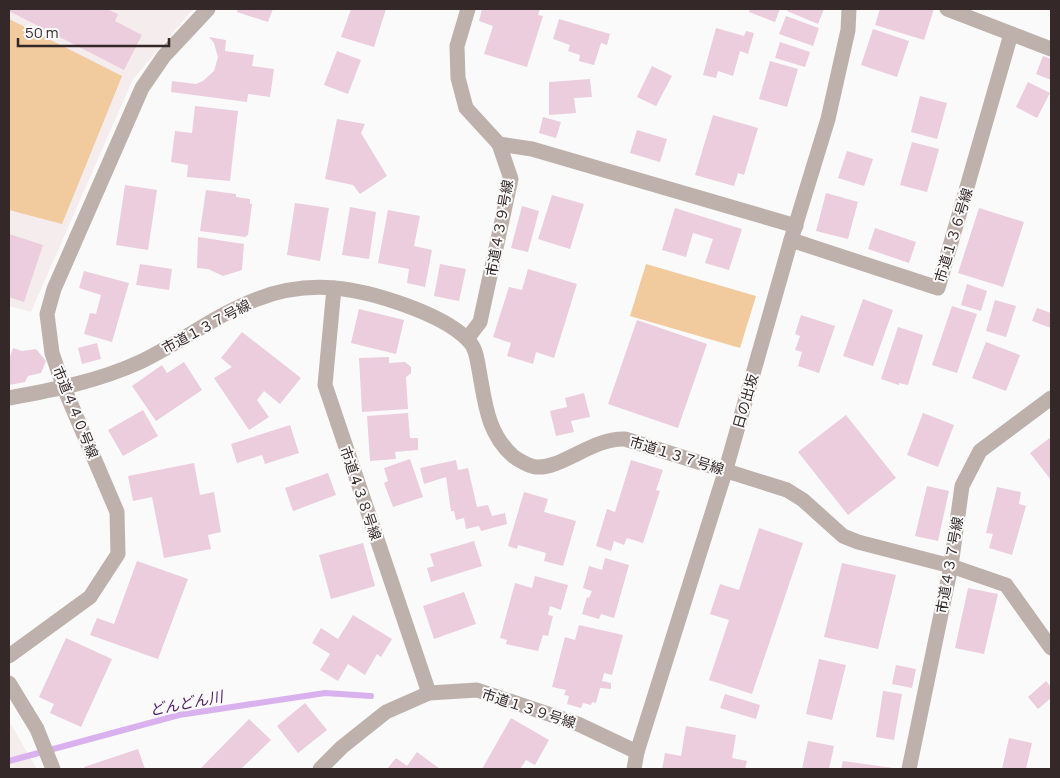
<svg xmlns="http://www.w3.org/2000/svg" width="1060" height="778" font-family="Manrope,'Noto Sans JP',sans-serif">
<style>
.built{fill:#f5eced}
.green{fill:#f1ca9d}
.lines{fill:none;stroke-linecap:round;stroke-linejoin:round}
.stream{stroke:#dab1ef;stroke-width:6}
.building{fill:#ebcdde}
.minor{stroke:#beb0ab;stroke-width:15}
.labels{text-anchor:middle;dominant-baseline:central;stroke-width:4;stroke-linejoin:round;paint-order:stroke}
.street-label{font-size:14px;fill:#352829;stroke:#fafafa}
.water-label{font-size:15px;font-style:italic;fill:#4f1d65;stroke:#fafafa}
</style>
<rect width="100%" height="100%" fill="#fafafa"/>
<g class="built">
<polygon points="9,9 193,9 133,79 31,312 9,306"/>
<polygon points="9,721 35,766 37,769 9,769"/>
</g>
<g class="green">
<polygon points="9,19 122,76 62,224 9,210"/>
<polygon points="646,264 756,296 740,348 630,316"/>
</g>
<g class="lines">
<polyline class="stream" points="9,761 179,715 325,693 371,696"/>
</g>
<g class="building">
<polygon points="9,9 107,9 118,14 115,21 142,35 124,70 9,11"/>
<polygon points="238,9 273,9 268,22 237,12"/>
<polygon points="351,9 386,9 374,47 341,37"/>
<polygon points="482,9 540,9 538,15 543,16 527,67 484,54 493,26 479,21"/>
<polygon points="750,9 780,9 775,22 749,12"/>
<polygon points="788,9 824,9 818,24 787,11"/>
<polygon points="880,9 934,9 924,40 875,25"/>
<polygon points="786,16 819,28 813,46 779,34"/>
<polygon points="559,19 610,34 607,45 601,43 594,65 579,61 580,55 568,51 570,45 553,39"/>
<polygon points="716,28 744,36 746,31 754,33 748,54 740,51 733,76 718,71 716,78 703,75"/>
<polygon points="873,29 909,41 897,77 861,65"/>
<polygon points="209,37 226,40 225,51 254,55 252,66 274,69 270,97 248,94 247,102 171,92 172,81 196,84 203,81 214,71 218,57 214,43"/>
<polygon points="780,42 810,52 805,67 775,58"/>
<polygon points="337,51 361,60 348,94 324,85"/>
<polygon points="1043,56 1051,59 1051,80 1036,74"/>
<polygon points="770,61 798,69 787,107 759,99"/>
<polygon points="652,66 672,76 656,106 637,97"/>
<polygon points="590,79 592,97 574,98 576,113 549,115 549,82"/>
<polygon points="1028,82 1050,93 1037,118 1016,107"/>
<polygon points="920,96 947,103 937,139 911,132"/>
<polygon points="195,106 238,111 230,181 187,177 188,165 171,162 175,131 192,133"/>
<polygon points="713,115 758,128 744,175 738,173 734,186 695,175"/>
<polygon points="543,117 561,122 556,138 539,133"/>
<polygon points="337,119 365,124 361,133 387,176 360,194 353,185 325,179"/>
<polygon points="637,130 667,139 660,162 630,153"/>
<polygon points="912,142 939,149 927,192 900,185"/>
<polygon points="847,151 873,159 864,186 838,178"/>
<polygon points="125,185 157,190 148,250 116,245"/>
<polygon points="206,190 236,194 236,197 250,199 250,204 252,204 248,235 245,237 200,231"/>
<polygon points="826,193 858,202 848,239 816,231"/>
<polygon points="552,195 584,204 570,249 538,239"/>
<polygon points="295,203 329,208 320,261 287,255"/>
<polygon points="522,206 539,211 528,252 511,248"/>
<polygon points="350,207 376,212 369,259 342,255"/>
<polygon points="675,208 742,229 729,270 705,263 713,239 693,233 686,257 662,250"/>
<polygon points="979,208 1024,222 1003,287 958,273"/>
<polygon points="388,210 420,216 414,246 432,250 425,287 407,283 409,269 378,263"/>
<polygon points="875,228 916,242 909,263 868,249"/>
<polygon points="9,234 43,245 24,302 9,297"/>
<polygon points="198,237 244,244 242,270 223,276 208,269 197,268"/>
<polygon points="140,264 172,269 169,290 136,285"/>
<polygon points="440,264 466,269 459,301 434,296"/>
<polygon points="528,269 577,284 554,358 536,352 533,364 507,356 511,343 493,337 509,287 522,290"/>
<polygon points="84,271 129,283 112,342 84,334 90,313 96,314 101,295 79,288"/>
<polygon points="967,284 987,291 981,311 961,305"/>
<polygon points="863,299 893,310 873,366 843,356"/>
<polygon points="995,300 1016,306 1006,337 986,331"/>
<polygon points="952,306 977,314 957,373 932,365"/>
<polygon points="1037,308 1051,313 1051,328 1032,321"/>
<polygon points="359,309 404,320 396,354 351,343"/>
<polygon points="801,315 835,326 819,373 798,366 802,352 795,350 800,336 795,334"/>
<polygon points="637,320 707,344 678,428 608,404"/>
<polygon points="898,327 923,335 908,385 899,383 899,385 881,379"/>
<polygon points="242,332 301,378 280,404 264,391 257,400 269,417 249,430 214,378 232,367 221,358"/>
<polygon points="986,342 1020,355 1006,391 972,378"/>
<polygon points="97,343 101,359 82,364 78,348"/>
<polygon points="13,348 22,351 36,349 46,361 41,373 28,376 25,382 9,385 9,360"/>
<polygon points="389,357 389,363 405,362 411,367 411,373 406,377 408,409 362,412 359,358"/>
<polygon points="184,362 202,390 156,421 132,386 162,365 167,373"/>
<polygon points="584,393 590,417 571,421 574,432 556,436 550,411 567,407 565,398"/>
<polygon points="143,410 158,436 123,456 108,430"/>
<polygon points="408,413 410,438 418,438 418,450 395,452 396,459 370,461 367,416"/>
<polygon points="923,413 954,425 938,467 907,455"/>
<polygon points="846,415 896,478 848,515 798,452"/>
<polygon points="290,425 299,453 265,464 262,455 237,463 231,444"/>
<polygon points="1051,437 1051,480 1030,453"/>
<polygon points="410,459 423,497 393,507 384,483 388,481 384,468"/>
<polygon points="456,460 458,470 468,468 477,507 488,505 492,516 505,513 507,524 481,531 479,526 466,529 464,518 456,520 454,511 451,511 446,477 424,484 420,468"/>
<polygon points="631,460 663,470 656,490 660,491 643,543 627,538 624,545 614,541 611,551 596,546 607,509 615,512"/>
<polygon points="194,463 200,495 214,492 221,532 208,535 211,549 164,558 152,497 133,501 128,476"/>
<polygon points="328,473 336,495 293,511 285,488"/>
<polygon points="927,486 949,491 938,541 915,536"/>
<polygon points="997,487 1021,492 1019,504 1026,506 1012,555 989,548 993,534 986,533"/>
<polygon points="524,492 548,499 544,512 576,521 563,566 544,561 546,553 518,545 517,549 508,546"/>
<polygon points="759,528 803,543 752,694 709,680 729,620 710,614 720,584 739,590"/>
<polygon points="474,541 482,566 431,582 427,568 434,566 430,554"/>
<polygon points="363,543 375,586 331,599 319,555"/>
<polygon points="605,558 629,565 614,618 601,614 599,619 582,614 587,597 589,598 592,591 583,588 589,566 602,570"/>
<polygon points="137,561 188,579 158,659 90,635 97,618 114,624"/>
<polygon points="842,563 896,575 878,649 824,637"/>
<polygon points="535,576 568,585 561,610 550,606 548,615 553,616 548,636 543,635 538,651 506,644 507,640 500,638 515,583 532,588"/>
<polygon points="968,588 998,594 984,654 955,648"/>
<polygon points="464,592 476,624 434,639 423,606"/>
<polygon points="353,615 392,639 381,657 377,654 365,675 348,664 338,681 320,670 330,654 312,643 321,628 338,639"/>
<polygon points="579,625 623,635 612,675 604,673 602,681 611,683 611,689 600,688 596,703 592,702 591,705 583,703 581,708 567,704 569,696 564,695 566,690 552,687 565,637 575,640"/>
<polygon points="66,638 112,659 81,727 50,713 54,704 39,697"/>
<polygon points="819,659 846,665 832,720 806,714"/>
<polygon points="896,665 916,669 912,688 892,684"/>
<polygon points="1046,681 1051,687 1051,698 1038,709 1028,697"/>
<polygon points="883,691 902,694 894,740 876,737"/>
<polygon points="725,694 760,705 756,719 720,708"/>
<polygon points="305,703 327,730 298,753 277,726"/>
<polygon points="511,718 549,740 535,765 526,760 520,769 482,769"/>
<polygon points="249,719 271,740 241,769 200,769"/>
<polygon points="686,726 736,735 732,758 747,761 745,769 662,769 665,753 681,756"/>
<polygon points="1009,738 1032,743 1026,769 1002,769"/>
<polygon points="808,741 834,746 829,769 802,769"/>
<polygon points="138,749 145,769 85,769 84,767"/>
<polygon points="417,752 440,769 387,769 396,758 407,766"/>
<polygon points="843,761 893,768 893,769 841,769"/>
</g>
<g class="lines">
<g class="minor">
<polyline points="947,9 1051,49"/>
<polyline points="499,144 532,149 796,226"/>
<polyline points="791,240 938,288 1011,34"/>
<polyline points="334,288 325,385 429,693"/>
<polyline points="467,339 480,322 511,179 499,144 466,108 458,78 457,46 468,9"/>
<path d="M9,398C53,390 99,381 140,362C206,330 254,281 334,288C371,291 441,313 467,339C476,347 477,359 479,370C485,402 487,433 513,456C518,460 529,466 536,467C562,469 592,438 625,439L787,490L803,500L843,536L858,542L951,566L1006,585L1051,648"/>
<polyline points="9,656 90,597 118,554 117,512 64,388 52,353 47,314 54,289 142,88 164,56 208,9"/>
<polyline points="9,683 37,729 53,769"/>
<polyline points="320,769 342,747 386,712 429,693 477,690 578,724 637,752"/>
<polyline points="634,769 637,752 726,469 791,240 828,119 848,30 849,9"/>
<polyline points="909,769 951,566 962,486 980,451 1051,398"/>
</g>
</g>
<g class="labels">
<g class="street-label">
<text transform="translate(499 228) rotate(-80)">市道４３９号線</text>
<text transform="translate(953 235) rotate(-73)">市道１３６号線</text>
<text transform="translate(206 326) rotate(-28)">市道１３７号線</text>
<text transform="translate(745 401) rotate(-74)">日の出坂</text>
<text transform="translate(76 412) rotate(68)">市道４４０号線</text>
<text transform="translate(677 455) rotate(17)">市道１３７号線</text>
<text transform="translate(361 493) rotate(71)">市道４３８号線</text>
<text transform="translate(949 565) rotate(-80)">市道４３７号線</text>
<text transform="translate(529 708) rotate(18)">市道１３９号線</text>
</g>
<g class="water-label">
<text transform="translate(186 703) rotate(-11)">どんどん川</text>
</g>
</g>
<rect width="1060" height="778" fill="none" stroke="#352829" stroke-width="20"/>
<path d="M18 38v8h151v-8" fill="none" stroke="#352829" stroke-width="2.5"/>
<text x="25" y="38" font-size="15" fill="#352829" stroke="#fafafa" stroke-width="4" paint-order="stroke">50 m</text>
</svg>
